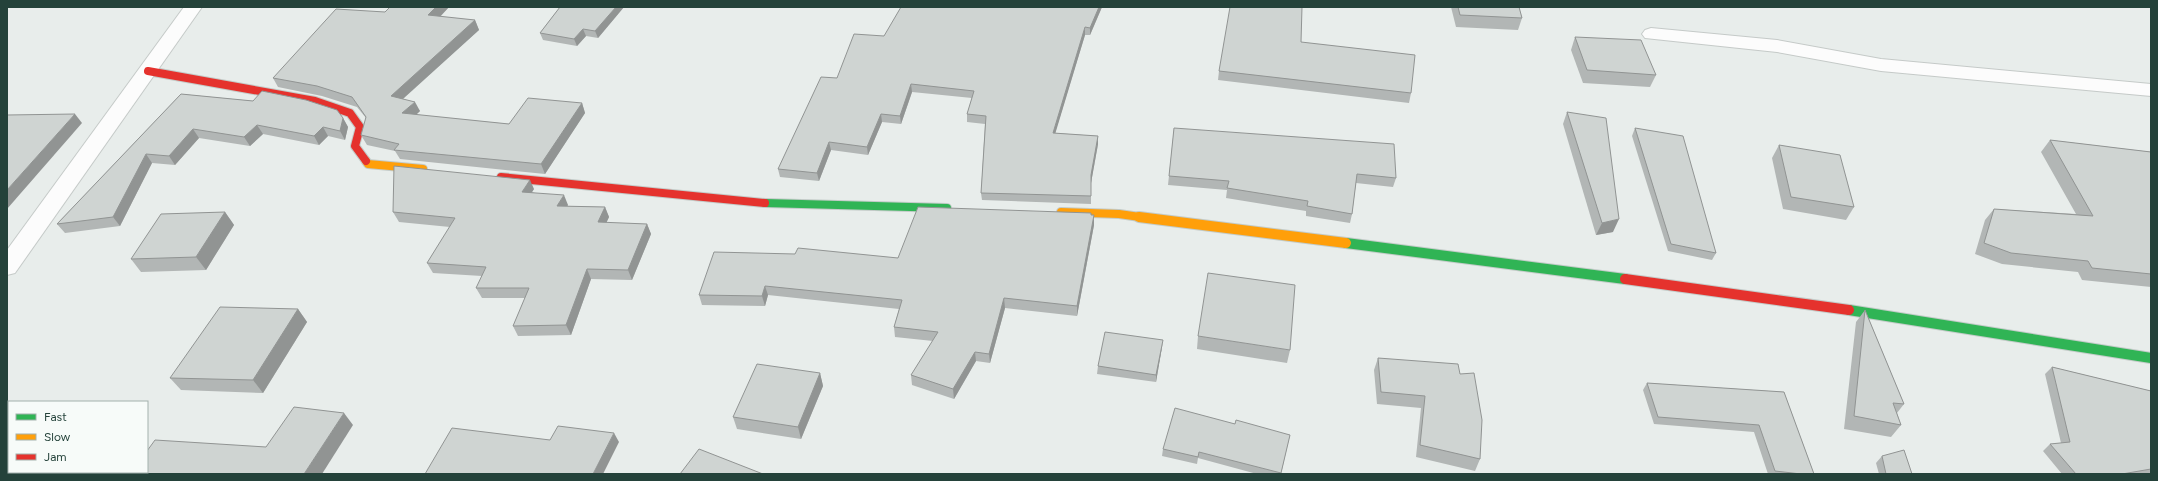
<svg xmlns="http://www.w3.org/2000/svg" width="2158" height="481" font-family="Figtree,sans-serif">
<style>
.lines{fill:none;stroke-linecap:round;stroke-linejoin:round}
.street-casing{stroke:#c5cac8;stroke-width:2}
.fast-far1-casing{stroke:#c3cbc8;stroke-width:10}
.fast-casing{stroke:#c3cbc8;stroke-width:12}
.slow-far1-casing{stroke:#c3cbc8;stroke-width:10}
.slow-casing{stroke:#c3cbc8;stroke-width:12}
.jam-far1-casing{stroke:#c3cbc8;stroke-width:10}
.jam-casing{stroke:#c3cbc8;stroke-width:12}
.street{fill:#fcfcfc;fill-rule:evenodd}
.fast-far1{stroke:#30b455;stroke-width:8}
.fast{stroke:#30b455;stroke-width:10}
.slow-far1{stroke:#ff9f0a;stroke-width:8}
.slow{stroke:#ff9f0a;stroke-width:10}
.jam-far1{stroke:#e5322d;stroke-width:8}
.jam{stroke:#e5322d;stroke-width:10}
.wall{fill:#b2b6b5}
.shaded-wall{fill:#919493}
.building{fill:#cfd4d2;stroke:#919493}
</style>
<rect width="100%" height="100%" fill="#e8edeb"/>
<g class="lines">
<g class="street-casing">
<g id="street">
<polygon points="184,7 202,7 15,273 7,275 7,250"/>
<polygon points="1651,28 1777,40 1881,59 2151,84 2151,96 1881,71 1777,52 1645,38 1642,34 1645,30"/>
</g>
</g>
<g class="fast-far1-casing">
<polyline id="fast-far1" points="765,203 947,208"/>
</g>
<g class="fast-casing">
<g id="fast">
<polyline points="1346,243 1625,279"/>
<polyline points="1849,310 2151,358"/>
</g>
</g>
<g class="slow-far1-casing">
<g id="slow-far1">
<polyline points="366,161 368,164 423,169"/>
<polyline points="1061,212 1119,214 1147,218"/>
</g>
</g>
<g class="slow-casing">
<polyline id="slow" points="1139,217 1346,243"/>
</g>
<g class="jam-far1-casing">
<g id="jam-far1">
<polyline points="148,71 315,101 350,113 360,127 355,146 366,161"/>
<polyline points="501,177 765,203"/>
</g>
</g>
<g class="jam-casing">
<polyline id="jam" points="1625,279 1849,310"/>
</g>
<use href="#street" class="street"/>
<use href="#fast-far1" class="fast-far1"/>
<use href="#fast" class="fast"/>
<use href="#slow-far1" class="slow-far1"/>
<use href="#slow" class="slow"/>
<use href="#jam-far1" class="jam-far1"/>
<use href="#jam" class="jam"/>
</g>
<g class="wall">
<polygon points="390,7 449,7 440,17 475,20 479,30 403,99 420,111 416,115 509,124 582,103 585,113 545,174 400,159 395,151 367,145 361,135 366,118 357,107 322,96 278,87 273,78 385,12"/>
<polygon points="560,7 624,7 598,38 586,36 577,46 543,40 540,33"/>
<polygon points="1102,7 1090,35 1085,35 1055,133 1098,136 1098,144 1091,183 1091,204 982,200 981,193 985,124 967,122 967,114 972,98 912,92 901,124 882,122 868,155 831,150 819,181 780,177 778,169 837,78 884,36"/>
<polygon points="1451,7 1519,7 1522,18 1518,30 1456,27"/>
<polygon points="1575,37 1656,75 1650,87 1583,83 1571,50"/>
<polygon points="1301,42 1411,93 1409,103 1218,80 1219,71"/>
<polygon points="181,94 253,101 343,118 348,127 345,140 328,136 319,145 263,134 250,146 199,138 175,165 152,163 120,226 65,233 57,224"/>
<polygon points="1567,112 1613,232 1596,235 1563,124"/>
<polygon points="1174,128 1396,178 1393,187 1356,183 1352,214 1350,223 1306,216 1306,211 1226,198 1227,190 1168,185"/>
<polygon points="1635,128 1716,253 1712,260 1668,251 1632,136"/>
<polygon points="2050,140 2151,152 2151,287 2082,280 2078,272 2002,264 1975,254 1985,220 1994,209 2076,214 2041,152"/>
<polygon points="1779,145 1854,207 1846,220 1783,209 1772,158"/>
<polygon points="534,189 532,192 568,205 567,206 605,207 609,217 606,223 647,224 651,234 632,280 591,279 571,335 518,336 513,326 525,298 482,298 476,288 482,276 433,273 427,263 450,227 399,222 393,212"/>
<polygon points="225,212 234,225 206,270 141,272 131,259"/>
<polygon points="1091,215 1094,225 1077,316 1005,308 990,363 976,361 954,399 912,385 911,375 933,341 895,337 894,327 899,309 768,295 765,306 702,305 699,295 898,258"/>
<polygon points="298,309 307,322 263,393 181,390 170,378"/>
<polygon points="1865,310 1904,404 1897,413 1901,425 1891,437 1844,429 1856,322"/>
<polygon points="1198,336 1290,350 1287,363 1197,349"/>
<polygon points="1162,347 1156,382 1097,374 1098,366"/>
<polygon points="1378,358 1460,374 1480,459 1475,471 1416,457 1421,408 1377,404 1374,370"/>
<polygon points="2052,367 2151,391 2151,474 2062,474 2043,451 2050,444 2061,443 2045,374"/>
<polygon points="820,373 823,386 801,439 737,429 733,417"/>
<polygon points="1647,383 1784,392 1814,474 1768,474 1754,432 1654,424 1643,390"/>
<polygon points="1235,424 1290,435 1281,474 1257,474 1198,458 1197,464 1162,456 1163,449"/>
<polygon points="1882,456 1912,474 1879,474 1876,463"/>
</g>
<g class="shaded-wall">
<polygon points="436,7 449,7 432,25 428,15"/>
<polygon points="616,7 624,7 598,38 595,31"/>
<polygon points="1099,7 1102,7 1090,35 1090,28"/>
<polygon points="475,20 479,30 396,105 391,96"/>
<polygon points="1085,27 1085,35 1053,141 1053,133"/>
<polygon points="583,29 586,36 577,46 574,39"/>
<polygon points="911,84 912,92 901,124 900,116"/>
<polygon points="415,102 420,111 407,123 402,113"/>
<polygon points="582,103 585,113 545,174 541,164"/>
<polygon points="75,114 82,123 7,209 7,190"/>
<polygon points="881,114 882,122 868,155 867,147"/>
<polygon points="343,118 348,127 345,140 340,131"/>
<polygon points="257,125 263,134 250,146 244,137"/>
<polygon points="323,127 328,136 319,145 314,136"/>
<polygon points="193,129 199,138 175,165 169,156"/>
<polygon points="1098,136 1098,144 1091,183 1091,175"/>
<polygon points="829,142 831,150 819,181 817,173"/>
<polygon points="146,154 152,163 120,226 113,217"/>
<polygon points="530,180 534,189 526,201 522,192"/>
<polygon points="564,195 568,205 561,216 557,206"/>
<polygon points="605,207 609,217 602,232 598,222"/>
<polygon points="225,212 234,225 206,270 196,257"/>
<polygon points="1094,215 1094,225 1077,316 1077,306"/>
<polygon points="1619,219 1613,232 1596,235 1602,223"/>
<polygon points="647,224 651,234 632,280 628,270"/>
<polygon points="587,269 591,279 571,335 566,325"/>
<polygon points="765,286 768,295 765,306 762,296"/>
<polygon points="1004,298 1005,308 990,363 989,354"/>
<polygon points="298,309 307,322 263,393 253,380"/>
<polygon points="1163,340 1162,347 1156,382 1156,375"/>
<polygon points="975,352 976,361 954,399 953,389"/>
<polygon points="820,373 823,386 801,439 798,427"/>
<polygon points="344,413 353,425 322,474 304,474"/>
<polygon points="614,433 619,442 603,474 593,474"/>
</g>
<g class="building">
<polygon points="390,7 436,7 428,15 475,20 391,96 415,102 402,113 509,124 528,98 582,103 541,164 394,150 399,144 361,135 366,117 352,97 317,86 273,78 336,9 385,12"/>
<polygon points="560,7 616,7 595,31 583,29 574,39 540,33"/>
<polygon points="901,7 1099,7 1090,28 1085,27 1053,133 1098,136 1091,175 1091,196 981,193 986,116 967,114 974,91 911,84 900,116 881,114 867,147 829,142 817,173 778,169 821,77 837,78 854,34 884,36"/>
<polygon points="1230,7 1302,7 1301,42 1415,55 1411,93 1219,71"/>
<polygon points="1458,7 1519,7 1522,18 1460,15"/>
<polygon points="1575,37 1641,40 1656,75 1587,70"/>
<polygon points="262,91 306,100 337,110 343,118 340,131 323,127 314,136 257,125 244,137 193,129 169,156 146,154 113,217 57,224 181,94 253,101"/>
<polygon points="1567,112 1606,118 1619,219 1602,223"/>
<polygon points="75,114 7,190 7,115"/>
<polygon points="1174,128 1394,144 1396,178 1357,174 1352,214 1307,206 1308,201 1227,188 1229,181 1169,176"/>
<polygon points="1635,128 1683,136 1716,253 1671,244"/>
<polygon points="2050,140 2151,152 2151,274 2092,268 2088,261 2011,253 1984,243 1994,209 2093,216"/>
<polygon points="1779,145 1840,155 1854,207 1791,197"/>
<polygon points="394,166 530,180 522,192 564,195 557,206 605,207 598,222 647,224 628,270 587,269 566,325 513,326 529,288 476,288 486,267 427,263 455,218 393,212"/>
<polygon points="918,207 1091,213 1091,215 1094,215 1077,306 1004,298 989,354 975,352 953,389 911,375 938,332 894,327 902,300 765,286 762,296 699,295 714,252 795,254 798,248 898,258"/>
<polygon points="225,212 196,257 131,259 161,214"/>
<polygon points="1208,273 1295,285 1290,350 1198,336"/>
<polygon points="220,307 298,309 253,380 170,378"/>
<polygon points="1865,310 1904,404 1893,403 1901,425 1854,416"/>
<polygon points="1105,332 1163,340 1156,375 1098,366"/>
<polygon points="1378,358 1458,364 1460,374 1474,373 1482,420 1480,459 1420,445 1425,396 1381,392"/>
<polygon points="757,364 820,373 798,427 733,417"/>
<polygon points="2052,367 2151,391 2151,469 2122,474 2076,474 2050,444 2070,442"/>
<polygon points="1647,383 1784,392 1814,474 1801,474 1775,471 1759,425 1658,417"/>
<polygon points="294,407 344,413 304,474 131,474 132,472 147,472 147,451 155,440 266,447"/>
<polygon points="1175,408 1235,424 1236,420 1290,435 1281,473 1199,452 1198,457 1163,449"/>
<polygon points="558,426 614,433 593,474 425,474 452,428 550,440"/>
<polygon points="699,449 763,474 680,474"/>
<polygon points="1904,450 1912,474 1886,474 1882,456"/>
</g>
<rect width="2158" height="481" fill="none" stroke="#24423a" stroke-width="16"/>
<rect x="8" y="401" width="140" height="72" fill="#f7fbf9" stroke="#a3b1ad"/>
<rect x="16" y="414" width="20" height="6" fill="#30b455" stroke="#a3b1ad"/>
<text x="44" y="421" font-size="12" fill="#24423a">Fast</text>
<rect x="16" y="434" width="20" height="6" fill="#ff9f0a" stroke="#a3b1ad"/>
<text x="44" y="441" font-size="12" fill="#24423a">Slow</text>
<rect x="16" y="454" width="20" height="6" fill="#e5322d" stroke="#a3b1ad"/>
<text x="44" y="461" font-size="12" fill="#24423a">Jam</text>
</svg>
